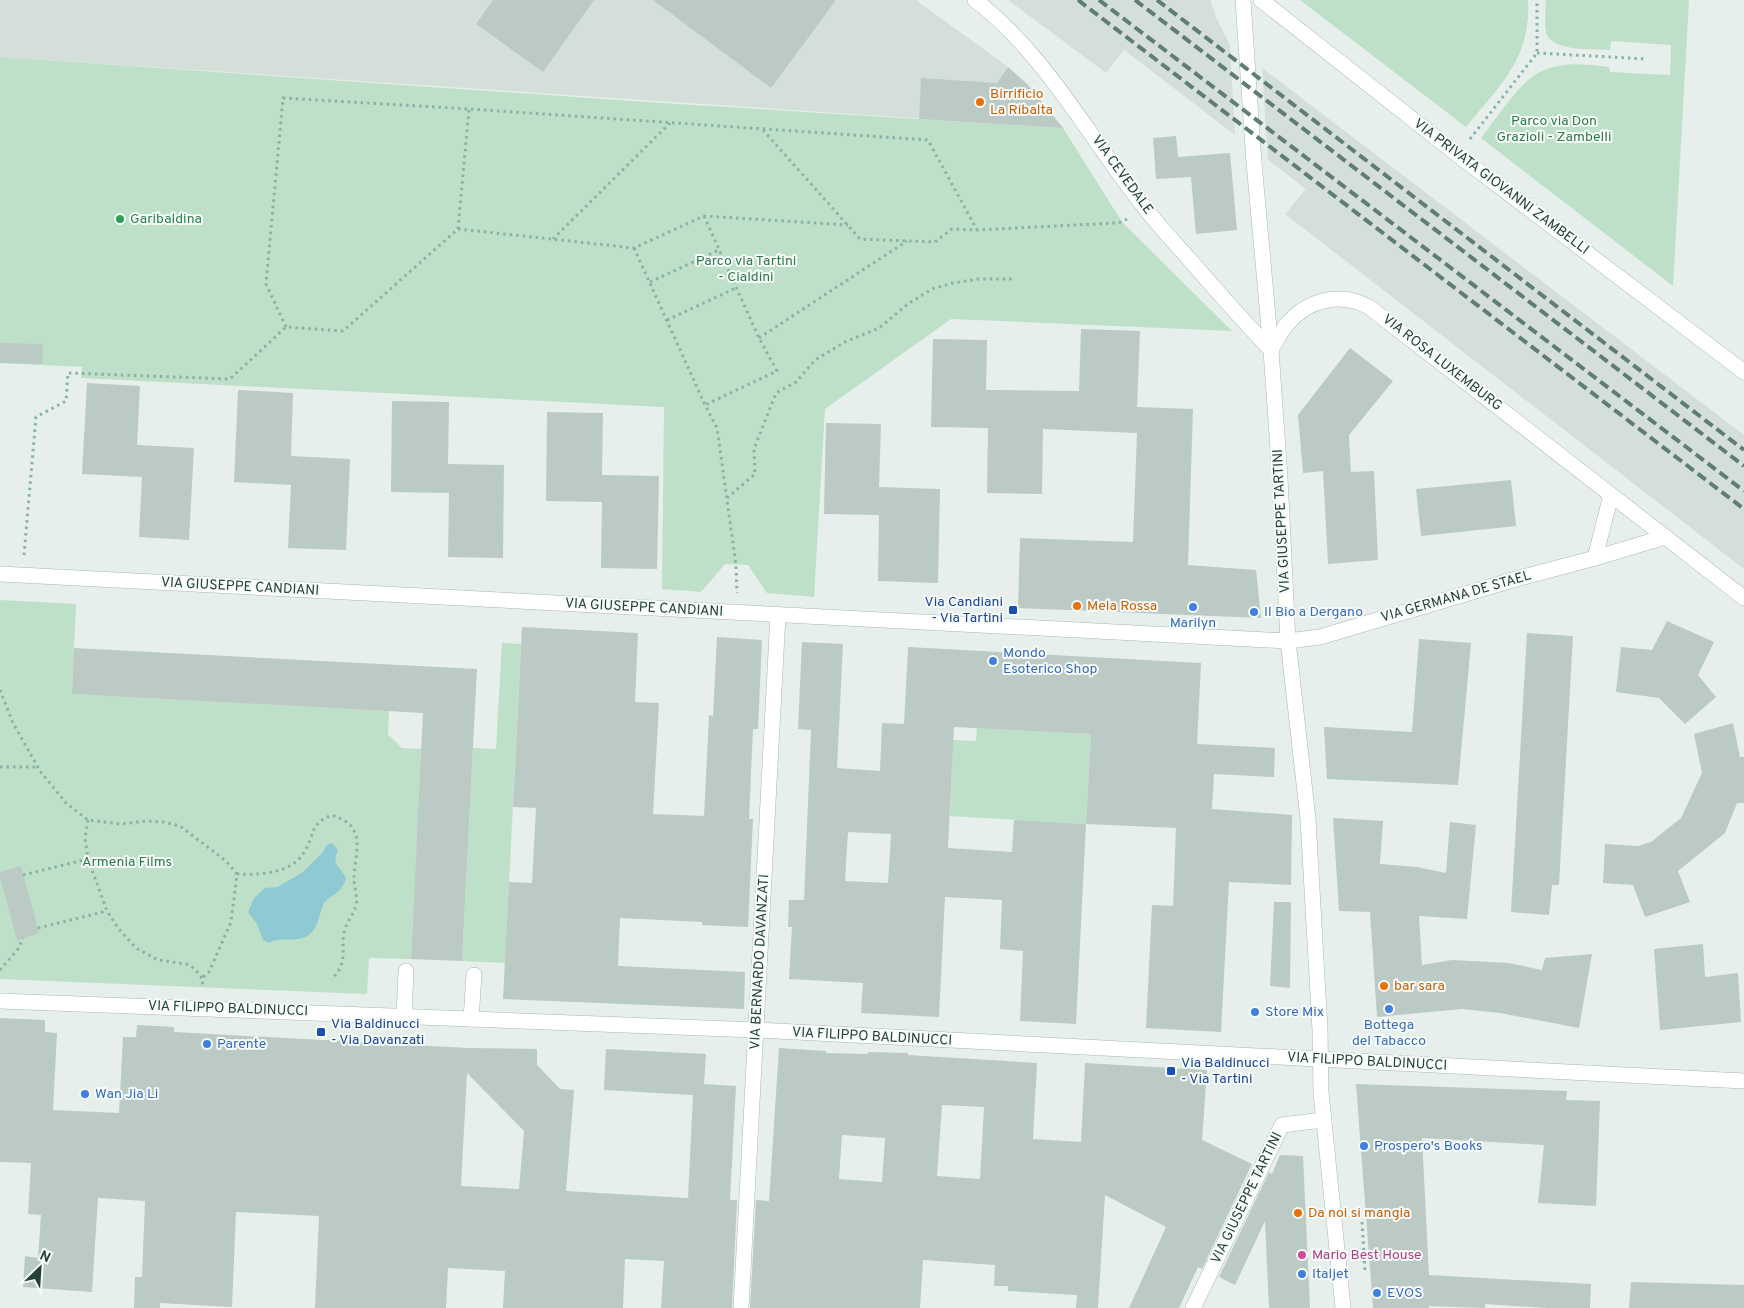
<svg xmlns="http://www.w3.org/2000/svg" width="1744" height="1308" font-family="Overpass,sans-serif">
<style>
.built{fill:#d4dfda}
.green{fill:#bfe0c8}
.water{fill:#8ec9d4}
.building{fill:#bbcac4;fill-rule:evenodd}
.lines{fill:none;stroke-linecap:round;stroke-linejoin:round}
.minor-casing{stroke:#a8b8b2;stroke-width:16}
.path{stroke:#86b3a5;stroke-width:3;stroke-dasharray:2.5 4;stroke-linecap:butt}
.minor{stroke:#fff;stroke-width:15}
.rail{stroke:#5f7d75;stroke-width:4;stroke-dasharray:10 5;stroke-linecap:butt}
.food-dot{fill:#e8710a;stroke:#f7fbf9;stroke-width:2}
.leisure-dot{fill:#2e9e5b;stroke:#f7fbf9;stroke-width:2}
.shop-dot{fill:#3f7fe0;stroke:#f7fbf9;stroke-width:2}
.transit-dot{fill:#1a4fb4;stroke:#f7fbf9;stroke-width:2}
.hotel-dot{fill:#d1479c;stroke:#f7fbf9;stroke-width:2}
.labels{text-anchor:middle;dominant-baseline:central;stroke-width:4;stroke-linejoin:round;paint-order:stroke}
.food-label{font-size:14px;fill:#c56008;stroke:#f7fbf9;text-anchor:start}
.park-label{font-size:14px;fill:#2d7a4b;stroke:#f7fbf9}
.street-label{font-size:14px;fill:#24423a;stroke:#f7fbf9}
.leisure-label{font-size:14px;fill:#27864d;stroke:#f7fbf9;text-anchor:start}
.transit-label{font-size:14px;fill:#164399;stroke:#f7fbf9;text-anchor:start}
.shop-label{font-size:14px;fill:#366cbe;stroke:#f7fbf9;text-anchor:start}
.hotel-label{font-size:14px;fill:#b23c85;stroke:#f7fbf9;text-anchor:start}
</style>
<rect width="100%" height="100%" fill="#e6efeb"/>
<g class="built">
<polygon points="0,0 916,0 1008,67 1027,84 1063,128 0,57"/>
<polygon points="1008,0 1210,0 1216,17 1230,45 1235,135 1124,50 1106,73"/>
<polygon points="1262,68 1744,435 1744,569 1285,214 1306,189 1268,160"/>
</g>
<g class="green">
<path d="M1300,0H1528C1531,59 1500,85 1466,127Z"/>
<path d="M1546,0H1689L1673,286L1481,138C1495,121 1520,81 1540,72C1562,61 1585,64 1609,67L1610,72L1670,75L1671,45L1611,41L1610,50C1595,49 1549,52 1546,32C1544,22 1546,10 1546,0Z"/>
<polygon points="0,57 648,102 1063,128 1122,222 1232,331 951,319 825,409 814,597 767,593 748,565 725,564 701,592 662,589 664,407 81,378 82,367 0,363"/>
<polygon points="0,600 76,604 72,694 389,711 388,734 402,748 422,749 411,959 369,958 367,994 0,979"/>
<polygon points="502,643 521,644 505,963 462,961 473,748 496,749"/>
<polygon points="977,728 1091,734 1086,824 950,816 953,740 976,741"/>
</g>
<path class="water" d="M332,843L338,850C331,865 340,866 346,878C341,896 328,895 323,905C319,915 318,930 307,936C295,943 279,936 269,943L263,940L257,924L248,912L254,898L265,888L277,887L295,877L304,871L322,853L327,845Z"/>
<g class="building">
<polygon points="493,0 594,0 543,72 476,24"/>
<polygon points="653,0 836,0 771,88"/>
<polygon points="1008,67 1027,84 1063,128 919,119 921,78 997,83"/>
<polygon points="1176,136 1178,157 1230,153 1237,230 1196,234 1191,177 1156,179 1153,138"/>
<polygon points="1081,329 1140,331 1137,407 1193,409 1188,565 1256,570 1261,618 1018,608 1020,538 1133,542 1137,433 1043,429 1042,494 987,493 988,428 931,427 933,339 987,340 986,390 1079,391"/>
<polygon points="0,343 43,344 42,364 0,363"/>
<polygon points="1350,348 1393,381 1349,435 1351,472 1374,471 1378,560 1328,564 1323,471 1303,473 1298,415"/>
<polygon points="87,383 140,386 137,445 194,448 189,540 139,537 142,477 82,474"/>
<polygon points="238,390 293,393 291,456 350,459 346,550 288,548 291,485 234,482"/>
<polygon points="392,401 449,402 448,464 504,465 503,558 448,557 449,493 391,492"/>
<polygon points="547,412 603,413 602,475 659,476 657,569 601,568 602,502 546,501"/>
<polygon points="826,423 881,424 879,487 940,489 938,583 878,581 879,515 824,514"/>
<polygon points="1511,480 1516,526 1421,536 1416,489"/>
<polygon points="1667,621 1714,642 1698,675 1716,697 1685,724 1659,698 1616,692 1621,647 1652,650"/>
<polygon points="522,627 638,633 635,702 659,703 653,814 704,816 709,715 713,716 717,637 762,640 758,729 753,729 749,819 753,819 748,927 702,925 702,922 620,918 618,966 745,972 744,1009 503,999 509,882 532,883 536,808 513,807"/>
<polygon points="1527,633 1573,636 1559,885 1552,885 1549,915 1511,912"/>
<polygon points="1419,639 1471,643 1458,785 1327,779 1324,727 1412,732"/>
<path d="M802,642L843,644L837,768L880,771L882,723L904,724L908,647L1201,663L1197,744L1275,748L1274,777L1214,774L1212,809L1292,815L1291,885L1229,882L1221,1032L1146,1028L1152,905L1173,906L1176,828L1086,824L1076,1024L1020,1021L1023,951L1000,949L1002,900L945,897L939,1017L861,1013L863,983L789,979L792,927H788L789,900H804L811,730L798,729ZM954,727L1091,734L1086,824L1014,820L1012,852L948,848ZM848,832L891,834L888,883L845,881Z"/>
<polygon points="74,648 477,669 462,961 411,959 423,713 72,694"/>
<polygon points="1733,723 1740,757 1744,757 1744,803 1737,803 1725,833 1678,871 1690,902 1645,917 1633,885 1603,883 1605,844 1638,846 1651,842 1681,818 1702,773 1694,734"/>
<polygon points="1333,818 1383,821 1380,864 1417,867 1446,873 1450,822 1476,825 1467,919 1419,916 1422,965 1452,960 1509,963 1542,970 1545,958 1592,954 1579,1028 1500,1013 1462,1009 1377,1017 1370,912 1339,911"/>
<polygon points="21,866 39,933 17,940 0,878 0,872"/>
<polygon points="1274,902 1291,902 1290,988 1270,986"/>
<polygon points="1703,944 1705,977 1738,973 1741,1022 1660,1030 1654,949"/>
<path d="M0,1018L45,1020V1032L57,1033L53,1110L119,1113L123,1037H136L137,1025L174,1027V1032L468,1048L537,1049V1065L560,1089L574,1090L566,1191L599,1193L688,1198L693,1095L604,1090L606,1049L706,1054L704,1084L736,1086L730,1200H737L732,1308H661L664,1261L625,1259L623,1308H503L505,1271L448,1268L446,1308H315L319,1216L236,1212L232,1307L160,1303V1308H134L135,1277H142L145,1201L98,1198L92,1292L23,1287L25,1256L38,1258L41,1215L28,1214L31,1163L0,1162ZM467,1073L524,1131L519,1189L461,1186Z"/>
<path d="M779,1048L826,1051V1053L868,1054V1052L908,1053V1055L1037,1063L1033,1139L1081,1142L1085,1063L1207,1070L1202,1140L1252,1164L1202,1269L1198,1267L1179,1308H1129L1166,1227L1105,1195L1098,1308H1076L1077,1295L1008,1291V1286H994L995,1265L923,1260L920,1308H750L756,1200L769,1201ZM942,1105L984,1107L980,1179L937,1176ZM842,1135L885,1138L882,1182L839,1179Z"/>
<polygon points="1356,1084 1567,1091 1566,1100 1600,1101 1596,1206 1538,1203 1544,1145 1422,1138 1429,1275 1591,1284 1590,1308 1547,1308 1485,1304 1485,1308 1429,1306 1429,1308 1373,1308"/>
<polygon points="1280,1155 1303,1156 1310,1308 1269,1308 1265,1221 1235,1285 1219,1277 1269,1172 1272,1174"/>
<polygon points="1631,1282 1744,1285 1744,1308 1629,1308"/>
</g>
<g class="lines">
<g class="minor-casing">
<g id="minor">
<path d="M975,0C1047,55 1089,138 1145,208C1159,226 1175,243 1190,260C1216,290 1243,321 1271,350"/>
<polyline points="1243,0 1254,163 1271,350 1280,478 1288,641 1308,819 1320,1030 1321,1092 1343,1308"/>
<polyline points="1261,0 1458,155 1744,372"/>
<path d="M1271,350C1276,341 1281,331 1288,323C1309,299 1341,292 1369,307L1744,598"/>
<polyline points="1595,558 1611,495"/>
<polyline points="0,574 1288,641 1320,637 1516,579 1595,558 1665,537"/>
<polyline points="0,1001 756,1030 1744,1081"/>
<polyline points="404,1017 406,971"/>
<polyline points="471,1019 474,975"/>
<polyline points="741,1308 778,615"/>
<polyline points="1193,1308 1282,1125 1323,1120"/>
</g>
</g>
<g class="path">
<polyline points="1537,53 1647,59"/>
<polyline points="763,130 860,239 935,242 952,229 977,230 1114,223 1122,222 1127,219"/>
<polyline points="1470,139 1537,53 1537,0"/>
<polyline points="704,216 759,338 777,371 705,405"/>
<polyline points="458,229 469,109"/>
<polyline points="553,239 670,123"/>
<polyline points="634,248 705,405 717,428 736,565 737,593"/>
<polyline points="650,282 719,250"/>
<polyline points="667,320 736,288"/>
<polyline points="286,327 266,284 283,98 469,109 928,140 977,230"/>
<polyline points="759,338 907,241"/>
<polyline points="727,498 755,474 754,449 776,393 796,382 815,360 845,342 879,328 908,304 932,289 953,283 979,279 1014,279"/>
<polyline points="24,555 36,417 66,401 68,373 230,379 286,327 343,331 458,229 634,248 704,216 848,225"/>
<polyline points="0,690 13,723 40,771 66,803 88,820 120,824 147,821 163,822 180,826 226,861 237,874 231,922 209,972 202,978"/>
<polyline points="0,767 37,767"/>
<polyline points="88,820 85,838 88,859 107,911 118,928 136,948 158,960 186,964 194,968 202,978 203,988"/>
<path d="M237,874C260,875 292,874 305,851C315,833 310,824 332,815C342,819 351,822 355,833C360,844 354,866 354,879C354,887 358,897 356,905C354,913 349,919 346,926C338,946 351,962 331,979"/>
<polyline points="23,875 88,859"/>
<polyline points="38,928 107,911"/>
<polyline points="0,970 18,949 23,938"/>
<polyline points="342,1037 359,1038"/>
<polyline points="1362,1222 1365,1271"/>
</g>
<use href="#minor" class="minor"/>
<g class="rail">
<polyline points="1078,0 1744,509"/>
<polyline points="1099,0 1744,491"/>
<polyline points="1135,0 1744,466"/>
<polyline points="1157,0 1744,450"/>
</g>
</g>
<g class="food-dot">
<circle cx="980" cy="102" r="5"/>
<circle cx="1077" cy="606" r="5"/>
<circle cx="1384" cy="986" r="5"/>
<circle cx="1298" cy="1213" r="5"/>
</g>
<circle class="leisure-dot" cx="120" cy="219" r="5"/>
<g class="shop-dot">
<circle cx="1193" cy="607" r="5"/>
<circle cx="1254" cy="612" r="5"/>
<circle cx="993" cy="661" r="5"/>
<circle cx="1389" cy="1009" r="5"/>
<circle cx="1255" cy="1012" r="5"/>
<circle cx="207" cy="1044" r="5"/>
<circle cx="85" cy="1094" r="5"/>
<circle cx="1364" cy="1146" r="5"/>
<circle cx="1302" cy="1274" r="5"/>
<circle cx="1377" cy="1293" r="5"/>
</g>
<g class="transit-dot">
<rect x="1008" y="605" width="10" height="10" rx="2.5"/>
<rect x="316" y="1027" width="10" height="10" rx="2.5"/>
<rect x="1166" y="1066" width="10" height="10" rx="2.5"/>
</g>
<circle class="hotel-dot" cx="1302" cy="1255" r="5"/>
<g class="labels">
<g class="food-label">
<text x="990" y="94">Birrificio<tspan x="990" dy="16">La Ribalta</tspan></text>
<text x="1087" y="606">Mela Rossa</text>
<text x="1394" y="986">bar sara</text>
<text x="1308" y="1213">Da noi si mangia</text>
</g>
<g class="park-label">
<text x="1554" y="121">Parco via Don<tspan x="1554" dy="16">Grazioli - Zambelli</tspan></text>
<text x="746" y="261">Parco via Tartini<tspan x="746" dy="16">- Cialdini</tspan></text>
<text x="127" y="862">Armenia Films</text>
</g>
<g class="street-label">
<text transform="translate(1122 175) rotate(54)">VIA CEVEDALE</text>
<text transform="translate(1501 187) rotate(37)">VIA PRIVATA GIOVANNI ZAMBELLI</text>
<text transform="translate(1442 363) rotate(38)">VIA ROSA LUXEMBURG</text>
<text transform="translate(1282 521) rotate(-93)">VIA GIUSEPPE TARTINI</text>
<text transform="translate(240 587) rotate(3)">VIA GIUSEPPE CANDIANI</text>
<text transform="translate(1456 597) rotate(-16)">VIA GERMANA DE STAEL</text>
<text transform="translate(644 608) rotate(3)">VIA GIUSEPPE CANDIANI</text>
<text transform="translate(760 962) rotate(-87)">VIA BERNARDO DAVANZATI</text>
<text transform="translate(228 1009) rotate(2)">VIA FILIPPO BALDINUCCI</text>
<text transform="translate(872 1037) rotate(3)">VIA FILIPPO BALDINUCCI</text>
<text transform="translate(1367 1062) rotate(3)">VIA FILIPPO BALDINUCCI</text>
<text transform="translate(1247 1198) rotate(-64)">VIA GIUSEPPE TARTINI</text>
</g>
<g class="leisure-label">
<text x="130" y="219">Garibaldina</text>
</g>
<g class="transit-label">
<text x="1003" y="602" text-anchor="end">Via Candiani<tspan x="1003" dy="16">- Via Tartini</tspan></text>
<text x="331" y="1024">Via Baldinucci<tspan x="331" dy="16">- Via Davanzati</tspan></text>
<text x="1181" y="1063">Via Baldinucci<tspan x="1181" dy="16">- Via Tartini</tspan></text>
</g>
<g class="shop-label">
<text x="1264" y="612">Il Bio a Dergano</text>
<text x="1193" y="623" text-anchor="middle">Marilyn</text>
<text x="1003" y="653">Mondo<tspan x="1003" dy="16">Esoterico Shop</tspan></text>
<text x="1265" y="1012">Store Mix</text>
<text x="1389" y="1025" text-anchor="middle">Bottega<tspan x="1389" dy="16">del Tabacco</tspan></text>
<text x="217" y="1044">Parente</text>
<text x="95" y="1094">Wan Jia Li</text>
<text x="1374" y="1146">Prospero's Books</text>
<text x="1312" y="1274">Italjet</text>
<text x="1387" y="1293">EVOS</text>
</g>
<g class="hotel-label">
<text x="1312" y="1255">Mario Best House</text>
</g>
</g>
<g transform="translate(40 1268) rotate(25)" stroke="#f7fbf9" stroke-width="4" paint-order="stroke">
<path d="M0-4L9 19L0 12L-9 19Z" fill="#24423a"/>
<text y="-8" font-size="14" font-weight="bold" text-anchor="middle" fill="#24423a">N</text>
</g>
</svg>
